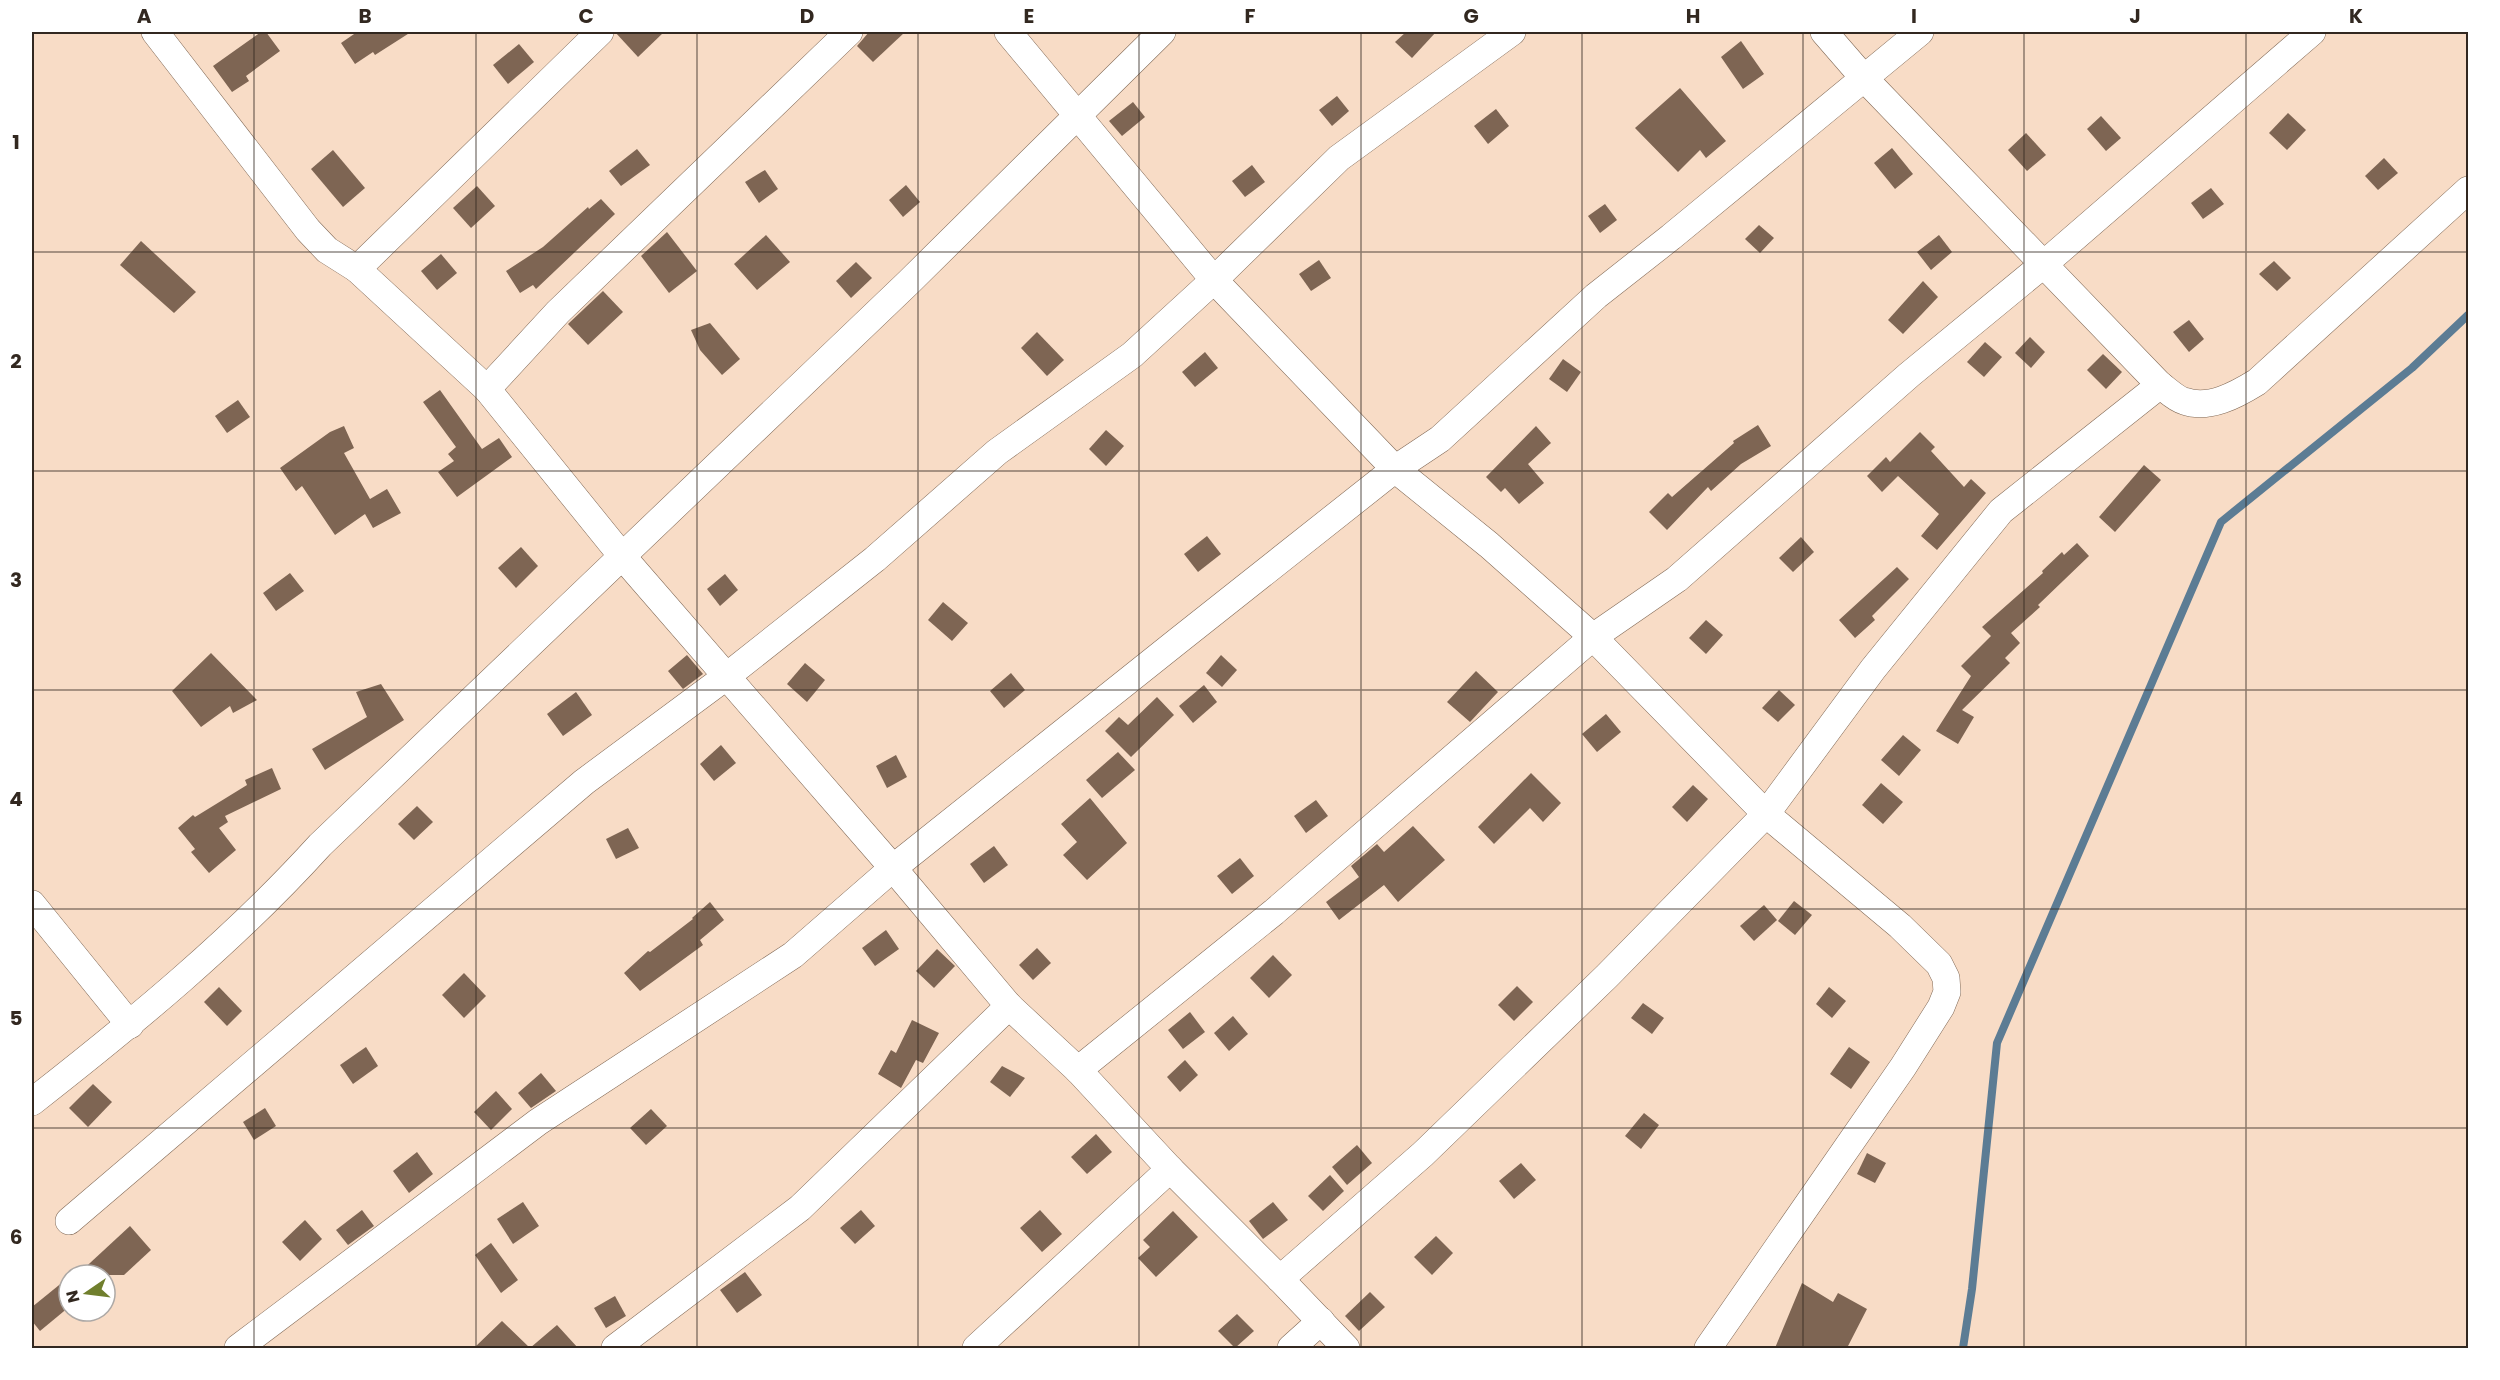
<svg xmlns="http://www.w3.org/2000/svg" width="2500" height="1380" font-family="Poppins,sans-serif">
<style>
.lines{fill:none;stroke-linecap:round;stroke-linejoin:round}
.stream{stroke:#5c7c94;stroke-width:8}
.building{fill:#7e6553}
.minor-casing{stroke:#826a57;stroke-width:28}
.minor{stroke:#fff;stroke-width:27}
.grid{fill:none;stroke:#322820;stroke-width:1.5;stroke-opacity:0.55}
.neatline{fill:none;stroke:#322820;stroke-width:2}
.grid-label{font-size:20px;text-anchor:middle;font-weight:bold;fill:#322820}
</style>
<rect width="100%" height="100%" fill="#f8dcc6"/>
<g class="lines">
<polyline class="stream" points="1963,1348 1972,1289 1997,1043 2221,522 2412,368 2468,315"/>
</g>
<g class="building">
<polygon points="261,32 266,32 280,51 246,76 249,81 232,92 213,66"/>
<polygon points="357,32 411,32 375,55 373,52 355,64 341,43"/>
<polygon points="615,32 664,32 638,57"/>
<polygon points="869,32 905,32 873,62 857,46"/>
<polygon points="1406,32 1436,32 1412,58 1395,42"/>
<polygon points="1741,41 1764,74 1743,89 1721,57"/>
<polygon points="519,44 534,62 508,84 493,65"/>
<polygon points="1680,88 1726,141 1706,158 1700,150 1678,172 1635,128"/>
<polygon points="1337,96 1349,111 1332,126 1319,110"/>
<polygon points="1133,102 1145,117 1122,136 1109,121"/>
<polygon points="1496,109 1509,126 1488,144 1474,126"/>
<polygon points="2288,113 2306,130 2287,150 2269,133"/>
<polygon points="2101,116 2121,138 2106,151 2087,129"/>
<polygon points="2026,133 2046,155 2027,171 2008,150"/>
<polygon points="1892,148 1913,174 1895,189 1874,163"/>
<polygon points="637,149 650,165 621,186 609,171"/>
<polygon points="333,150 365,188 343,207 311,169"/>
<polygon points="2384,158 2398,173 2378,190 2365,176"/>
<polygon points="1252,165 1265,182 1245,197 1232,181"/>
<polygon points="765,170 778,189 759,203 745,182"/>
<polygon points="906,185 920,202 903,217 889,200"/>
<polygon points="477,186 495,206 471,228 453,208"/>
<polygon points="2211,188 2224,204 2203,219 2191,203"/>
<polygon points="601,199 615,214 536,289 533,285 520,293 506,271 543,247 588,207 589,209"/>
<polygon points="1605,204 1617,220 1600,233 1588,216"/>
<polygon points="1759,225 1774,238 1760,253 1745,239"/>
<polygon points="667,232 697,271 669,293 641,256"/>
<polygon points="766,235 790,262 757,290 734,264"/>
<polygon points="1939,235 1952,252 1931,270 1917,252"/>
<polygon points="141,241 196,292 174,313 120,265"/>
<polygon points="441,254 457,273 437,290 421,271"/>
<polygon points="1319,260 1331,278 1311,291 1299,274"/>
<polygon points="2274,261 2291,278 2277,291 2259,274"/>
<polygon points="856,262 872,278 851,298 836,281"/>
<polygon points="1923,281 1938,297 1903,334 1888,320"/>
<polygon points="603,291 623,312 588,345 568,324"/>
<polygon points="2189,320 2204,339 2189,352 2173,332"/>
<polygon points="710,323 740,359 722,375 700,350 691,330"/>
<polygon points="1037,332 1064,360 1047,376 1021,348"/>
<polygon points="2030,337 2045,352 2031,368 2015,353"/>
<polygon points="1985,342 2002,357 1984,377 1967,362"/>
<polygon points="1205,352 1218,368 1195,387 1182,372"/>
<polygon points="2103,354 2122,372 2106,389 2087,370"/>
<polygon points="1563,359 1581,372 1567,392 1549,379"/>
<polygon points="440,390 482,449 499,438 512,457 457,497 438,472 454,461 448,454 456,447 423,402"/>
<polygon points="238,400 250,417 227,433 215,416"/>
<polygon points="1758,425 1771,446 1741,464 1711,491 1708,487 1667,530 1649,512 1668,493 1672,497 1734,443 1733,441"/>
<polygon points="344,426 354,448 344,453 370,499 387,489 401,513 373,528 365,514 335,535 302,486 296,491 280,468 330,432"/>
<polygon points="1536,426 1551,443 1528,464 1544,483 1519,504 1505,488 1501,492 1486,477"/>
<polygon points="1106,430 1124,446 1106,466 1089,449"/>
<polygon points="1920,432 1935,447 1931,451 1964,487 1971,479 1986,493 1937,550 1921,536 1939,514 1898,476 1882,492 1867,476 1886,457 1890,462"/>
<polygon points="2144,465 2161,480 2115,532 2099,517"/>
<polygon points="1207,536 1221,554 1198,572 1184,554"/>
<polygon points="1801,537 1814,552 1793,572 1779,558"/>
<polygon points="2077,543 2089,556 2038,605 2040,607 2011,633 2020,643 2005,658 2010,663 1962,710 1974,717 1958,744 1936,731 1971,676 1961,666 1991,636 1982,627 2043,573 2042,571 2062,552 2064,555"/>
<polygon points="521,547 538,566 516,588 498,568"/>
<polygon points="1897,567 1909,579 1872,616 1875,620 1855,638 1839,620"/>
<polygon points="290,573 304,591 276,611 263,593"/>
<polygon points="725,574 738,590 720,606 707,589"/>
<polygon points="943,602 968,623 952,641 928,620"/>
<polygon points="1706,620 1723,635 1706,654 1689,638"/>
<polygon points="211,653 257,700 233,713 230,706 201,727 172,691"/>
<polygon points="687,655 703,674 683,689 668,671"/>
<polygon points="1221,655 1237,670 1222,687 1206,673"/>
<polygon points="805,663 825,680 807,702 787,684"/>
<polygon points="1476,671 1498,692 1470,722 1447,702"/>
<polygon points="1011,673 1025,690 1004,708 990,691"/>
<polygon points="381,684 404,720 325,770 312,749 367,717 356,692"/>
<polygon points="1204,685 1217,702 1193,723 1179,706"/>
<polygon points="1779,690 1795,705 1778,722 1762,708"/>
<polygon points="576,692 592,715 563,736 547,714"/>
<polygon points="1157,697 1174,715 1131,757 1105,731 1119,717 1128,725"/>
<polygon points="1606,714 1621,732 1597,752 1582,734"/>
<polygon points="1903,735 1921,750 1899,776 1881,760"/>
<polygon points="721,745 736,763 714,781 700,764"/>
<polygon points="1118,752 1135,770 1102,798 1086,780"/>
<polygon points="896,755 907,777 887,788 876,766"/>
<polygon points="272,768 281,789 225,816 228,822 219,828 236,850 209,873 191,852 195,849 178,828 193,815 195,817 247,785 245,780"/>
<polygon points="1531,773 1561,803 1543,822 1530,808 1494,844 1478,827"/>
<polygon points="1881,783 1903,802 1883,824 1862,805"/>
<polygon points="1693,785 1708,799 1687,822 1672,807"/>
<polygon points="1090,798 1127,843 1087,880 1063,855 1077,842 1061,824"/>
<polygon points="1316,800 1328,816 1306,833 1294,816"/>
<polygon points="417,806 433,822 414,840 398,824"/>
<polygon points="1413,826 1445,860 1398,902 1384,885 1339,920 1326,902 1359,877 1351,866 1377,844 1384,852"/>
<polygon points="628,828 639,848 616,859 606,839"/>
<polygon points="994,846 1008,865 984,883 970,864"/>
<polygon points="1240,858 1254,876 1232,894 1217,876"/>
<polygon points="1794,901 1812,915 1795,935 1778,921"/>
<polygon points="710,902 724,920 700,940 703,945 640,991 624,973 648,951 650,952 693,919 692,918"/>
<polygon points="1764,905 1777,920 1754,941 1740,926"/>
<polygon points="886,930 899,949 875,966 862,948"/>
<polygon points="1037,948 1051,963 1033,980 1019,965"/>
<polygon points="937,949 955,966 934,988 916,971"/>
<polygon points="1273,955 1292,975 1269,998 1250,978"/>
<polygon points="464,973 486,996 464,1018 442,995"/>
<polygon points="1517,986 1533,1002 1514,1021 1498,1005"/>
<polygon points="219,987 242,1011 227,1026 204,1002"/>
<polygon points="1829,987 1846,1001 1832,1018 1816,1004"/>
<polygon points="1643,1003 1664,1018 1652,1034 1631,1018"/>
<polygon points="1190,1012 1205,1032 1183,1049 1168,1030"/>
<polygon points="1233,1016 1248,1034 1229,1051 1214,1033"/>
<polygon points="912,1020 939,1033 923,1063 916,1060 901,1088 878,1074 891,1050 896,1053"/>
<polygon points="366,1047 378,1066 353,1084 340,1065"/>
<polygon points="1849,1047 1870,1062 1851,1089 1830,1074"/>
<polygon points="1185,1060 1198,1075 1180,1092 1167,1077"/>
<polygon points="1002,1066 1025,1078 1010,1097 990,1082"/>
<polygon points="541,1073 556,1091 531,1108 518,1093"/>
<polygon points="93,1084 112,1102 88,1127 69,1108"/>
<polygon points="496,1091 512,1109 491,1130 474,1112"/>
<polygon points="265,1108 276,1126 254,1140 243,1122"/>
<polygon points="651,1109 667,1126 646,1145 630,1128"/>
<polygon points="1644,1113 1659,1125 1641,1149 1625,1136"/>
<polygon points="1096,1134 1112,1152 1087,1174 1071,1157"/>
<polygon points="1357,1145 1372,1163 1347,1185 1332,1167"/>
<polygon points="417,1152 433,1174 409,1193 393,1171"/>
<polygon points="1867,1153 1886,1163 1875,1183 1857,1174"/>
<polygon points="1521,1163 1536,1180 1514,1199 1499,1181"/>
<polygon points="1330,1175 1344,1191 1323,1211 1308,1196"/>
<polygon points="523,1202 539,1226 513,1244 497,1219"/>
<polygon points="1273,1202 1288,1220 1263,1239 1249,1221"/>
<polygon points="362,1210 374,1226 348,1245 336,1230"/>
<polygon points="861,1210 875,1226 855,1244 840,1228"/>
<polygon points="1040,1210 1062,1234 1042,1252 1020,1228"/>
<polygon points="1173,1211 1198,1237 1156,1277 1138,1258 1150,1247 1143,1240"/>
<polygon points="305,1220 322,1239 300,1261 282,1242"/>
<polygon points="130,1226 151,1250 124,1275 77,1275"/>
<polygon points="1436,1236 1453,1253 1432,1275 1414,1257"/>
<polygon points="491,1243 518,1280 501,1293 475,1255"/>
<polygon points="745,1272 762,1295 737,1313 720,1290"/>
<polygon points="69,1277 69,1307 40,1331 32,1321 32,1307"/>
<polygon points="1802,1283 1833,1302 1838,1293 1867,1309 1847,1348 1775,1348"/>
<polygon points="1370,1292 1385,1307 1359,1331 1345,1316"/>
<polygon points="615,1296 626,1316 606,1328 594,1308"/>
<polygon points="1237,1314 1254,1331 1235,1348 1218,1331"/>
<polygon points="502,1321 530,1348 557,1325 578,1348 474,1348"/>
</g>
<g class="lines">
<g class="minor-casing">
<g id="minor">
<polyline points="155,32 308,230 327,250 357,269 487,389 622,556 893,868 1009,1006 1078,1070 1170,1169 1280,1279 1346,1348"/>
<polyline points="1008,32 1214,280 1395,469 1489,545 1593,637 1766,814 1900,926 1939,964 1946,978 1947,992 1941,1007 1903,1067 1708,1348"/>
<path d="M1824,32L1863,77L2160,385C2167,390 2176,399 2184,401C2209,410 2236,395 2257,382L2468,190"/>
<polyline points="357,269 600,32"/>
<polyline points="487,389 558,312 849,32"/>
<polyline points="32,904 130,1025"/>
<polyline points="1078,1070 1274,912 1593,637 1677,579 1909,375 2044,264 2312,32"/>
<path d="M32,1102C133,1023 234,940 320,845L909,282L1162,32"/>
<polyline points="69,1221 584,782 727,676 875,559 997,452 1132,355 1214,280 1339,158 1512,32"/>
<polyline points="1280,1279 1423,1154 1607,976 1766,814 1873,669 2001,511 2160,385"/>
<polyline points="238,1348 538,1122 793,955 893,868 1179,640 1395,469 1440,439 1596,296 1671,237 1920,32"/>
<polyline points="615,1348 800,1208 1009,1006"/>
<polyline points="976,1348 1170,1169"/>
<polyline points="1291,1348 1321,1321"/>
</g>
</g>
<use href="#minor" class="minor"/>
</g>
<path class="grid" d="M254,32V1348M476,32V1348M697,32V1348M918,32V1348M1139,32V1348M1361,32V1348M1582,32V1348M1803,32V1348M2024,32V1348M2246,32V1348M32,252H2468M32,471H2468M32,690H2468M32,909H2468M32,1128H2468"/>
<rect width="2500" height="1380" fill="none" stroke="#ffffff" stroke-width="66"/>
<g transform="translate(87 1293) rotate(256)"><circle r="28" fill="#ffffff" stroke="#ada9a6" stroke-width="1.5"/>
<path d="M0-4.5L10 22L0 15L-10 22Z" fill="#707f2d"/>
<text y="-9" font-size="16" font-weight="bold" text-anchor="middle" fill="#322820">N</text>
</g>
<rect x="33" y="33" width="2434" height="1314" class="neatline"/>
<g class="grid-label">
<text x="144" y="23">A</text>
<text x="365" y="23">B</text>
<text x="586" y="23">C</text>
<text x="807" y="23">D</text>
<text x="1029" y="23">E</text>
<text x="1250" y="23">F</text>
<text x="1471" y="23">G</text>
<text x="1693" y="23">H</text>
<text x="1914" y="23">I</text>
<text x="2135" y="23">J</text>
<text x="2356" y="23">K</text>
<text x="16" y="149">1</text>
<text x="16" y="368">2</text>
<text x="16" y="587">3</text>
<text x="16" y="806">4</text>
<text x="16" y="1025">5</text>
<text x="16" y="1244">6</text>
</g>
</svg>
